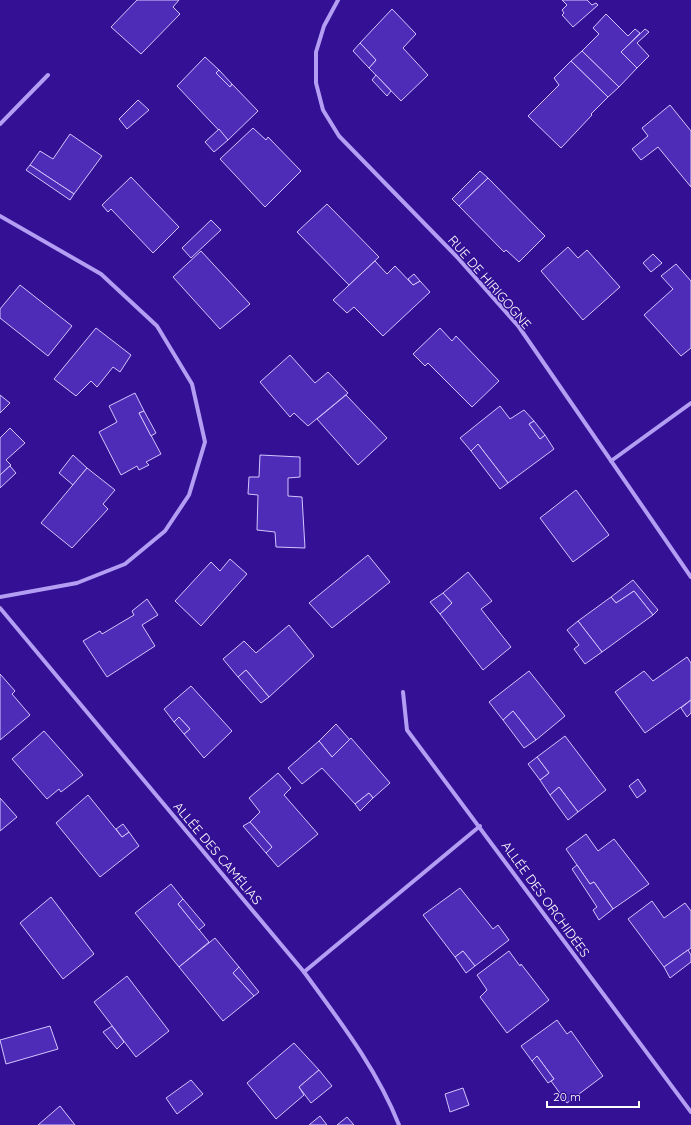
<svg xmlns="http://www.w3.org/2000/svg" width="691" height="1125" font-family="Quicksand,sans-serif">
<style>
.building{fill:#4f2cb8;stroke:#d3c5fe}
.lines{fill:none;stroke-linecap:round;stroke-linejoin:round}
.minor{stroke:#b39ef3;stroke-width:4}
.labels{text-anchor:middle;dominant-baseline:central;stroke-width:3;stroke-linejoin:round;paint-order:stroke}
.street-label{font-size:13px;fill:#fff;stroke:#331094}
</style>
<rect width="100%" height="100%" fill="#331094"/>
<g class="building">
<polygon points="137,0 179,0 173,7 180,14 141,54 111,27"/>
<polygon points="562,0 587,0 592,5 596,3 598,5 573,27 562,15 564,13 562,10 567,5"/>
<polygon points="392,9 416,34 403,48 428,75 401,101 369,68 376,60 360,43"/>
<polygon points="606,14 628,36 635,29 640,33 621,52 637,68 619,87 582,51 599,34 593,28"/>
<polygon points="645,29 649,32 637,43 649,56 637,68 621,52"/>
<polygon points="360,43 376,60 369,68 353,51"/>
<polygon points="582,51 619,87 608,97 571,61"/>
<polygon points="205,57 219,70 216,73 230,87 232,84 258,111 228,140 177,86"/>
<polygon points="571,61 608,97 591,114 592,115 561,148 528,116 559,85 554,78"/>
<polygon points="219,70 232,84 230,87 216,73"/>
<polygon points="376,75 391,91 387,96 372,80"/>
<polygon points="138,100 149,110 127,129 119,119"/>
<polygon points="670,105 691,131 691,187 658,147 641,160 632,149 648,136 642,128"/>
<polygon points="253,128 266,140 268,137 301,171 265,207 220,159"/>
<polygon points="219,129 228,140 214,152 205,142"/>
<polygon points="70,134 102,156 74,194 30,165 40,151 53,159"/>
<polygon points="30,165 74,194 70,200 26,170"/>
<polygon points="480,171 488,178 459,206 452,199"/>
<polygon points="131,177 179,227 153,253 111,209 108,212 102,205"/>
<polygon points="488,178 545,236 519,262 506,250 504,252 459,206"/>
<polygon points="327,204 379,257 349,285 297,232"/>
<polygon points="211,220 221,230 191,258 182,248"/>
<polygon points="568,247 578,258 587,250 620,287 583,320 541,271"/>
<polygon points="201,251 250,304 220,329 173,277"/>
<polygon points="653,254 662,263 651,272 643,263"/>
<polygon points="375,261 387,274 395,266 413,285 420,281 430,292 383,336 354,307 347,313 333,300"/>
<polygon points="676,264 691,281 691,348 681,356 644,315 673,289 661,276"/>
<polygon points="414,274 420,281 413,285 408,279"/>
<polygon points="20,285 72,326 48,356 0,318 0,309"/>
<polygon points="96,328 131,355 120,372 113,367 97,387 91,381 76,396 54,379"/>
<polygon points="440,328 452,341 456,336 499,381 472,407 428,363 425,366 413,354"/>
<polygon points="290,355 315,383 328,372 348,393 308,426 294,413 290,417 260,382"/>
<polygon points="135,393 144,411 139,413 161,454 146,462 149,465 139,470 137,466 121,475 99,432 117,422 109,406"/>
<polygon points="0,395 10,403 0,413"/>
<polygon points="346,395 387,438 358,465 317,419"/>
<polygon points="500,406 510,419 524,410 534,421 529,424 540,439 545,435 554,449 508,483 478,444 471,451 460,438"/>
<polygon points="144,411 156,433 151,436 139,413"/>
<polygon points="534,421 545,435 540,439 529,424"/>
<polygon points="10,428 25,443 6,460 11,465 0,475 0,438"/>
<polygon points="478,444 508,483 500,489 471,451"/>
<polygon points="73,455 87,468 73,485 59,473"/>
<polygon points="260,455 300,457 300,477 288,478 288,496 302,497 305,548 276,547 275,532 257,530 258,495 248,494 249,477 259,477"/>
<polygon points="10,466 16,473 0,488 0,475"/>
<polygon points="87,468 115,490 103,504 108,509 72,548 41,523"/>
<polygon points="576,490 609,535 573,562 540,518"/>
<polygon points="368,555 390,582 332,628 309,603"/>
<polygon points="230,559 247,574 201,626 175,601 211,562 220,571"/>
<polygon points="468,572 492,601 481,609 511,647 483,670 440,614 452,603 443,593"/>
<polygon points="633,580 658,610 653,615 634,591 616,603 611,597"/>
<polygon points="634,591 653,615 602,652 578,621 611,597 616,603"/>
<polygon points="443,593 452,603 440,614 430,602"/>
<polygon points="147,599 158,615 142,625 155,646 107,677 83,641 100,631 102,634 134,615 132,611"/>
<polygon points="578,621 602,652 585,664 574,649 579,645 567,630"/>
<polygon points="289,625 314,656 269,697 246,670 238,677 223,659 244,641 256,653"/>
<polygon points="687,657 691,663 691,700 645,733 615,692 644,671 653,681"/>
<polygon points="246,670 269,697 261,703 238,677"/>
<polygon points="529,671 565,716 536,740 513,711 503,720 489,702"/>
<polygon points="0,674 15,691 12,694 30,715 0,740"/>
<polygon points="191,686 232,731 204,758 184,734 190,729 179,717 174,722 164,709"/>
<polygon points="691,700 691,713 687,717 681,708"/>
<polygon points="513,711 536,740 524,748 503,720"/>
<polygon points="179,717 190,729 184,734 174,722"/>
<polygon points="336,724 350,740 332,757 319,741"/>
<polygon points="44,731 83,775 61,792 59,789 47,799 12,759"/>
<polygon points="565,736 606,790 578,812 559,787 550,795 540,780 549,773 537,757"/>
<polygon points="351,738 390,783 373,798 369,793 355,804 322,768 302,784 288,768 319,741 332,757"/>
<polygon points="537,757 549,773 540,780 528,764"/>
<polygon points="278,773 291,788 284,795 318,834 278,867 266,853 272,847 250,822 260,812 249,798"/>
<polygon points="638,779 646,791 637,798 629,786"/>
<polygon points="559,787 578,812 568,820 550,795"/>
<polygon points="369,793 373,798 360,811 355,804"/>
<polygon points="88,795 122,837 129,832 139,846 100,877 56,823"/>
<polygon points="0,798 17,817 0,831"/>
<polygon points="250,822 272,847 266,853 243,826"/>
<polygon points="123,824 129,832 122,837 116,829"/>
<polygon points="586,834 598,851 614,839 649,884 613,909 594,882 590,884 566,849"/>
<polygon points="577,865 590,884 594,882 613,909 599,920 593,910 597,907 572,869"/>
<polygon points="171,884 183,899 178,904 209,942 179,967 135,913"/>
<polygon points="460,888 493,929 498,925 509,940 475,966 463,951 455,957 423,915"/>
<polygon points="51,897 94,954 63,979 20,923"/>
<polygon points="183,899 205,925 199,930 178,904"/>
<polygon points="652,901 664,918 685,903 691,911 691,948 664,967 628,919"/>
<polygon points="215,938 239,967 233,973 254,996 223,1021 179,967"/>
<polygon points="688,950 691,955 691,962 670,978 664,967"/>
<polygon points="463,951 475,966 466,973 455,957"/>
<polygon points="509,951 520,966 521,964 549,1000 507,1033 480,997 487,990 477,975"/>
<polygon points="239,967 259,992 254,996 233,973"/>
<polygon points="127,976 169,1031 136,1057 94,1002"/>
<polygon points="557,1020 567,1034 571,1031 603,1076 567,1103 551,1081 554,1079 537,1056 532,1061 521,1046"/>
<polygon points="50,1026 58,1049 6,1064 0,1040"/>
<polygon points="112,1026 124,1042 117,1049 103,1032"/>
<polygon points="294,1043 319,1070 299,1087 304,1095 276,1119 247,1083"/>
<polygon points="537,1056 554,1079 548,1083 532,1061"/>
<polygon points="319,1070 332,1086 311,1103 299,1087"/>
<polygon points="191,1080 203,1094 177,1114 166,1098"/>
<polygon points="463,1088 469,1105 450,1112 445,1094"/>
<polygon points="60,1106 75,1125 38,1125"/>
<polygon points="320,1116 327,1125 309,1125"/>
<polygon points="347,1117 354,1125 337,1125"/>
</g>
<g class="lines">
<g class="minor">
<polyline points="338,0 324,26 316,52 316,83 323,110 339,136 457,257 519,327 691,577"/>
<polyline points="0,124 48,75"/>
<polyline points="0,216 101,274 157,326 192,384 205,442 189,495 165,531 125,564 77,583 0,597"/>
<polyline points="611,461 691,403"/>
<path d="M0,608L304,972C339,1020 377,1069 399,1125"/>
<polyline points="403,692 407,730 691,1112"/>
<polyline points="304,972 480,826"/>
</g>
</g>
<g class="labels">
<g class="street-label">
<text transform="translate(490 282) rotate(49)">RUE DE HIRIGOGNE</text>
<text transform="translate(218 853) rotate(50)">ALLÉE DES CAMÉLIAS</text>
<text transform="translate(546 899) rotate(54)">ALLÉE DES ORCHIDÉES</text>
</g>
</g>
<path d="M547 1101v6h92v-6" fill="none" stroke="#ffffff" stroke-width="2"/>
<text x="553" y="1101" font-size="12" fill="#ffffff" stroke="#331094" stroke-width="3" paint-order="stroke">20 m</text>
</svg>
